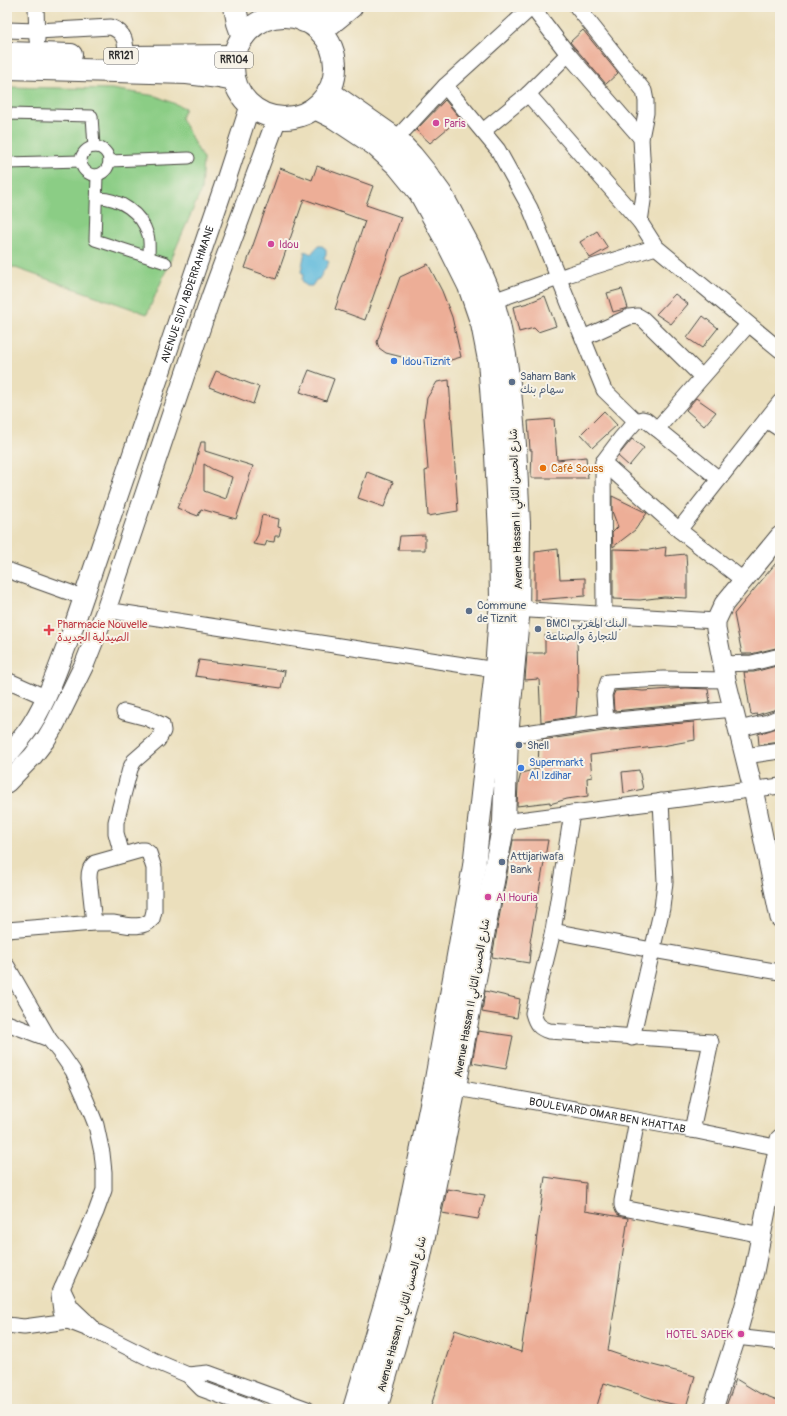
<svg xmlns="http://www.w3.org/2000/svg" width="787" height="1416" font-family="Pangolin,'Playpen Sans Arabic',sans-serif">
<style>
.green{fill:#8bcd85;stroke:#5b7c58}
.water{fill:#5ebadc;stroke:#447284}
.building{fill:#edae97;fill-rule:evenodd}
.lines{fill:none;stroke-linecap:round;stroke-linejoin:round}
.pedestrian-casing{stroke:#484641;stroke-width:13}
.minor-casing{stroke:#484641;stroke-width:17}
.tertiary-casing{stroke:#484641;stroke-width:21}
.secondary-casing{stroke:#484641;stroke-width:24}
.trunk-casing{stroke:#484641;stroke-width:24}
.pedestrian{stroke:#fff;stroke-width:11}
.minor{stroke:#fff;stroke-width:15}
.tertiary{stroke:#fff;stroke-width:19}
.secondary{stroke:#fff;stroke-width:22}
.trunk{stroke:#fff;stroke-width:22}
.hotel-dot{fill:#d1479c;stroke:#f7f3e8;stroke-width:1.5}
.shop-dot{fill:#3f7fe0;stroke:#f7f3e8;stroke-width:1.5}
.service-dot{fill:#5c6f8a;stroke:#f7f3e8;stroke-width:1.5}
.food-dot{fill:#e8710a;stroke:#f7f3e8;stroke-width:1.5}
.health-dot{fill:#e0444e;stroke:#f7f3e8;stroke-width:1.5}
.labels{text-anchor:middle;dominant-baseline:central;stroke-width:4;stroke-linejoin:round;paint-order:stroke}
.shield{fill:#f7f3e8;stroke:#686764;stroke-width:1}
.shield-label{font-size:10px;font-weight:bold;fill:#2b2b2b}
.hotel-label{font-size:11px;fill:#b23c85;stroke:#f7f3e8;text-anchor:start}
.street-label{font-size:11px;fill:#2b2b2b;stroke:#f7f3e8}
.shop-label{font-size:11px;fill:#366cbe;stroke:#f7f3e8;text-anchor:start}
.service-label{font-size:11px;fill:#4e5e75;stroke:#f7f3e8;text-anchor:start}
.food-label{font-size:11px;fill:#c56008;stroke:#f7f3e8;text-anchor:start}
.health-label{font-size:11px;fill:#be3a42;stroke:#f7f3e8;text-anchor:start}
</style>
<rect width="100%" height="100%" fill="#f7f3e8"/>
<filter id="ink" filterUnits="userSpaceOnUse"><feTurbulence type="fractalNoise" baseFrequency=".025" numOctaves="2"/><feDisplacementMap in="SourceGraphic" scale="8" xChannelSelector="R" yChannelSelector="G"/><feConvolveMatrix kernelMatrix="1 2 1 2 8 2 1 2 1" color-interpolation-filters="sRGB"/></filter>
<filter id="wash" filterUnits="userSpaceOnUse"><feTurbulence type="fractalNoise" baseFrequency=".012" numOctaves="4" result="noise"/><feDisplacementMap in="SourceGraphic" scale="16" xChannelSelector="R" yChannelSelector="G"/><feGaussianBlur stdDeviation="0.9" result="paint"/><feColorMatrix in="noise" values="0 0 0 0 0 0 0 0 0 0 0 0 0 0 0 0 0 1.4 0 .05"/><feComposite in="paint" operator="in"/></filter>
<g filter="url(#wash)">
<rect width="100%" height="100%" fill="#ebdfbc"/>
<polygon class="green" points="7,87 112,89 156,96 185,108 181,118 203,159 201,191 147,314 7,265"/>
<polygon class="water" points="318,246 322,246 326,249 326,254 324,258 329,262 319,279 316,280 312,286 307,286 303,283 302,279 304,274 301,272 305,251 311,254"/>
<g id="blocks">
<g class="building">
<polygon points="583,30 618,73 606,84 570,42"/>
<polygon points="445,100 460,118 430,143 416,130"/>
<polygon points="317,166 373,186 366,205 401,217 365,320 335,309 365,221 304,199 276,279 245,268 280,168 312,180"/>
<polygon points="597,231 608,248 590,258 580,242"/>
<polygon points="428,264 442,291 452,317 461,357 434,365 386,353 379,348 377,342 400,277"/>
<polygon points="622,289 628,308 613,312 607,293"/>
<polygon points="675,294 688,304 671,324 656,314"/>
<polygon points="545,296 556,326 538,332 534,328 519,332 513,307 528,303"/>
<polygon points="703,316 718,328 702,348 687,338"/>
<polygon points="309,370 334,379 326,401 300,392"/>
<polygon points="216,371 259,387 253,404 209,387"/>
<polygon points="449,380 458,511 428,516 425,471 428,470 424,417 427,398 437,382"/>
<polygon points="696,398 716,412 704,426 686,410"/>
<polygon points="604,411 617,425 593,447 581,434"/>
<polygon points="554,419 557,460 586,457 588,478 531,478 532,450 530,450 528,421"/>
<polygon points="632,439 644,448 629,466 618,456"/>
<path d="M201,442H205V451L253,466L236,519L201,509L198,516L177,508L193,472ZM204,464L212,469L232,477L226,499L204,491Z"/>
<polygon points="367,472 393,482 384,507 358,498"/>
<polygon points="612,496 647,513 635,530 613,547 612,533 618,527 612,511"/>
<polygon points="262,515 279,519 278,527 281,528 279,536 275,536 274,542 267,541 265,546 253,544 258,535"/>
<polygon points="425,535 425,550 398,550 400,536"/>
<polygon points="666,547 665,556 686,554 687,571 687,598 664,597 640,600 613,599 613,549 649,550"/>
<polygon points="558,549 560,579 585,578 585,596 535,600 535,552"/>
<polygon points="780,558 780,647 751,654 742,654 734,614"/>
<polygon points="545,635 577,635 578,685 576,716 541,722 539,679 525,680 527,653 545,653"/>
<polygon points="199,660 285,671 281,688 195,676"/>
<polygon points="780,665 780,708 757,715 757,714 751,715 744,672 754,672"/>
<polygon points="686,688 708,689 710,702 614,711 613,696 615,691 631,690 643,691"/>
<polygon points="694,722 695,740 662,746 590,755 592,777 587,778 588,796 567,799 550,804 550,802 517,806 518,785 521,773 538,769 539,742 542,742 542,740 611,730"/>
<polygon points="780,727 780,742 759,745 758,734"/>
<polygon points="639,770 643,789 624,793 622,772"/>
<polygon points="513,840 548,840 530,942 531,943 529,963 492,957"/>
<polygon points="485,991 520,999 517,1018 482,1012"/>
<polygon points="478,1031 513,1036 506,1069 472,1063"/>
<polygon points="545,1177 586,1183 585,1211 628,1218 608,1351 641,1362 695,1376 686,1407 663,1402 604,1383 596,1409 430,1409 455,1330 521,1352"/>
<polygon points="447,1189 485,1195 478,1219 442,1213"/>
<polygon points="736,1379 759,1393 780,1401 780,1409 725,1409"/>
</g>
</g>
</g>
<g filter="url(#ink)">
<use href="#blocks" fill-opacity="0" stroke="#484641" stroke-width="1"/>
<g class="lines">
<g class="pedestrian-casing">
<g id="pedestrian">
<polyline points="7,114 92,116 94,147"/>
<circle cx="95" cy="161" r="14"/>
<polyline points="109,161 189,158"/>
<polyline points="7,163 81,161"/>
<polyline points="97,175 95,240 166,263"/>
<path d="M96,198C119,197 142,213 148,235C150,242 149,250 149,257"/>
</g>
</g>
<g class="minor-casing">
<g id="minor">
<polyline points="36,7 37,40"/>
<polyline points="532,7 568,54 641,138"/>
<polyline points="577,7 644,91 646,101 646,113 641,138 644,194 640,222"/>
<path d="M7,30L37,31L111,27C126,33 126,43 126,57"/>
<polyline points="445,86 498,150 530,208 604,390 636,421"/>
<polyline points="528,94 640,222 656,247 780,350"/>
<polyline points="483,131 528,94 568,54"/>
<polyline points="391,147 396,139 445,86 532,7"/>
<polyline points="493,301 570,274 656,247"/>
<polyline points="583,338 629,317 638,316 643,319 702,377"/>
<polyline points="766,420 780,429"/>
<polyline points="603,462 679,530 743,580"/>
<polyline points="719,479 657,429 748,325"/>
<polyline points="679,530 780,402"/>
<polyline points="7,570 85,598"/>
<polyline points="512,601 519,602 530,610 716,621"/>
<polyline points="106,610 496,670"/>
<polyline points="604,615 603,462 621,438 636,421 642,419 646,420 657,429"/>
<polyline points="723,664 752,663 780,656"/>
<polyline points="7,680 45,697"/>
<polyline points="606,721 604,695 608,682 663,679 726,680"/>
<polyline points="739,729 768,722 780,717"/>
<polyline points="499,737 606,721 734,709"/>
<polyline points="745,756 780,751"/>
<path d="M572,813L553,931L533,1013C536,1024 539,1028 549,1031L711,1042L692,1130"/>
<polyline points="504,822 780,786"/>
<polyline points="122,855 116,833 116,822 130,769 134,761 158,740 163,731 162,725 147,718 124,712"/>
<path d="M7,930L94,923L89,878C89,871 90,867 95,863L141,850H144L149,853L154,868V911L152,919C142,930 127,925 113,923C107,923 101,923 94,923"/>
<polyline points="553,931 652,950 780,972"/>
<polyline points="7,966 49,1039 62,1055 73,1071 86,1100 96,1125 102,1153 104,1172 104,1190 96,1212 59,1295 61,1311 68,1321 99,1333 155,1361 188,1375 202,1389 257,1409"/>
<polyline points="7,1023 49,1039"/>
<polyline points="632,1038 662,908 665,882 661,801"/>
<path id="s1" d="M446,1086L692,1130L780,1148"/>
<polyline points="637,1120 622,1201 622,1205 623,1208 762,1235"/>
<polyline points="62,1288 71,1307 92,1327"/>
<polyline points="7,1325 24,1327 68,1321"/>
<polyline points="736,1337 780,1342"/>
<polyline points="188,1375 208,1373 307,1409"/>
</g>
</g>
<g class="tertiary-casing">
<g id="tertiary">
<polyline points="780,536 724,604 716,621 716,629 726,680 753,789 780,918"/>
<path id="s2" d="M7,756C16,745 26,734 33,722C49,696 59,665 70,637L225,183L250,106"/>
<polyline points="7,783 33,756 46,739 55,724 85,663 106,610 211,297 277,118"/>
<polyline points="713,1409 736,1337 754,1272 780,1139"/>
</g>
</g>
<g class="secondary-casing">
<g id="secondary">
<polyline points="235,7 238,23 243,37"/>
<polyline points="329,92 396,139 412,156 425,172 441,194 472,252 493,301 499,324 505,355 510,391 515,445 519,524 518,618 507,736 504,822 455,1087 419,1261 376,1409"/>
<polyline points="315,108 335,118 374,144 398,166 420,193 447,242 469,286 482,324 489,360 496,455 500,533 501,599 496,670 474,866 435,1085 400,1254 354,1409"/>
</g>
</g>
<g class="trunk-casing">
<g id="trunk">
<circle cx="284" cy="67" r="51"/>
<polyline points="304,21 323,7"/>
<polyline points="322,33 330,24 351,7"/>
<polyline points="7,53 71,55"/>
<polyline points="131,57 234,56"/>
<polyline points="7,68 187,73 219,77 234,80"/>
</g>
</g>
<use href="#pedestrian" class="pedestrian"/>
<use href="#minor" class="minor"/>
<use href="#tertiary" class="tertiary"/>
<use href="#secondary" class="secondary"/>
<use href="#trunk" class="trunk"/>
</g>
</g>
<g class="hotel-dot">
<circle cx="436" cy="123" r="4"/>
<circle cx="271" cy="244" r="4"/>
<circle cx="488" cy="897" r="4"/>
<circle cx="741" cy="1334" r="4"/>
</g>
<g class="shop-dot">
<circle cx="394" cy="361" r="4"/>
<circle cx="521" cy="768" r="4"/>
</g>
<g class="service-dot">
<circle cx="512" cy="382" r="4"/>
<circle cx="469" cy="611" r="4"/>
<circle cx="538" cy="629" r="4"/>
<circle cx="519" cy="745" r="4"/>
<circle cx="502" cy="862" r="4"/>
</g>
<circle class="food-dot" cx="543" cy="468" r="4"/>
<path class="health-dot" d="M47 624h4v4h4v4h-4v4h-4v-4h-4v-4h4z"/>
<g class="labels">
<g class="shield">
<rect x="104" y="48" width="34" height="16" rx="3"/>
<rect x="215" y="52" width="38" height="16" rx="3"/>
</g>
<g class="shield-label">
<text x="121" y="56">RR121</text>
<text x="234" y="60">RR104</text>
</g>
<g class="hotel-label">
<text x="444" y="123">Paris</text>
<text x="279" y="244">Idou</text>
<text x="496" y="897">Al Houria</text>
<text x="733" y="1334" text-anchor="end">HOTEL SADEK</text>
</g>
<g class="street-label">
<text stroke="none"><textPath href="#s2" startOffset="498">AVENUE SIDI ABDERRAHMANE</textPath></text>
<text transform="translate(516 509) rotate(-92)">Avenue Hassan II شارع الحسن الثاني</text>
<text transform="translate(472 998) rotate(-80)">Avenue Hassan II شارع الحسن الثاني</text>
<text stroke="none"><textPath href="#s1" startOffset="164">BOULEVARD OMAR BEN KHATTAB</textPath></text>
<text transform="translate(402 1314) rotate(-75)">Avenue Hassan II شارع الحسن الثاني</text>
</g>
<g class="shop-label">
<text x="402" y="361">Idou Tiznit</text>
<text x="529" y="762">Supermarkt<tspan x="529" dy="13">Al Izdihar</tspan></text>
</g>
<g class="service-label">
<text x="520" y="376">Saham Bank<tspan x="520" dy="13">سهام بنك</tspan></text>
<text x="477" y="605">Commune<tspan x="477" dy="13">de Tiznit</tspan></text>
<text x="546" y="623">BMCI البنك المغربي<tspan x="546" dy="13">للتجارة والصناعة</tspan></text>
<text x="527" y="745">Shell</text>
<text x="510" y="856">Attijariwafa<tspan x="510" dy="13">Bank</tspan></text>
</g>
<g class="food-label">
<text x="551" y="468">Café Souss</text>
</g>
<g class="health-label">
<text x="57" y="624">Pharmacie Nouvelle<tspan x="57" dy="13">الصيدلية الجديدة</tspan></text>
</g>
</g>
<rect width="787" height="1416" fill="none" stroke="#f7f3e8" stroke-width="24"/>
</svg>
